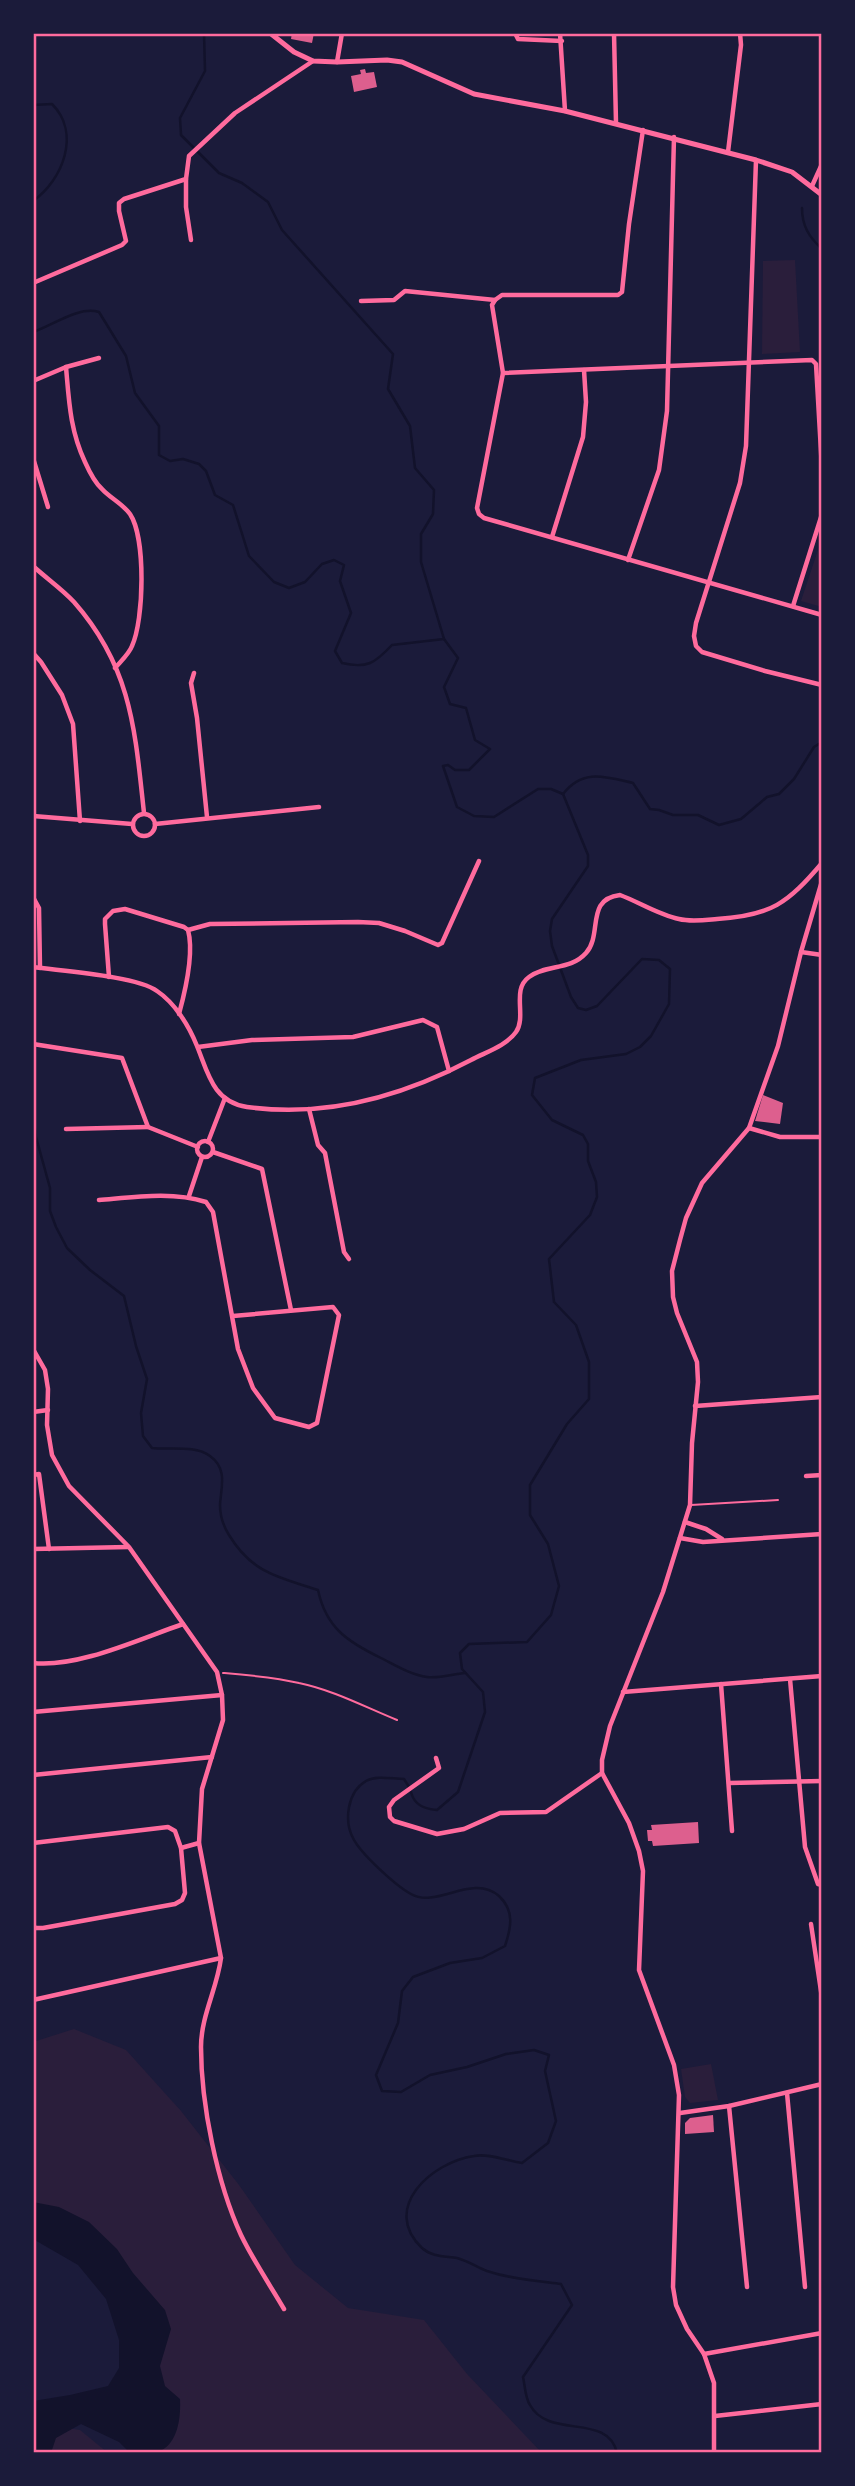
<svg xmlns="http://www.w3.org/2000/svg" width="855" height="2486" font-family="'PT Sans Narrow',sans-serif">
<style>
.green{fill:#2a1e3b}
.water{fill:#12122b}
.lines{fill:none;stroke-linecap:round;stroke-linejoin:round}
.stream{stroke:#12122b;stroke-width:2.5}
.building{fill:#dd5f8e}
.path{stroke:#ff6b9d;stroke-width:2}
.service{stroke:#ff6b9d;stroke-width:2}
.minor{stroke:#ff6b9d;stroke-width:4.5}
.secondary{stroke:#ff6b9d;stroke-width:5}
.neatline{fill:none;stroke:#ff6b9d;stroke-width:2.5}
</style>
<rect width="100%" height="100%" fill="#1b1b3a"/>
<g class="green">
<polygon points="795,260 800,352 762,354 763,261"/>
<polygon points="822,538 822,607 801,601"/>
<polygon points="74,2029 126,2050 181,2111 239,2185 295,2265 348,2308 424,2320 467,2374 542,2453 159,2453 164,2443 140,2334 33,2212 33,2042"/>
<polygon points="711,2064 718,2100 690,2103 685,2097 681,2069"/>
<polygon points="54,2426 80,2430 108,2453 33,2453 33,2434"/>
</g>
<path class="water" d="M33,2202L59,2207L89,2222L117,2249L133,2273L165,2310L171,2329L160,2366L165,2386L180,2399C181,2417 178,2445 158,2452C150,2455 139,2453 130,2453L119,2442L81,2424L56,2438L51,2453H33V2401L70,2395L108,2386L119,2368V2340L106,2299L78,2265L33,2239Z"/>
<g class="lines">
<g class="stream">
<path d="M204,33L205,71L180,118L181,135L219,173L242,183L268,202L282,230L393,354L388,389L410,426L415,468L434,490L433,514L421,534V562L444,639L458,658L444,687L450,704L466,708L475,740L490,749L469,770H455L448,765L443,766L457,807L474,816L494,817L538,789H551L563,794L588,855V866L552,919L550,931L552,946L571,997L578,1008L586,1010L597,1006L642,959L659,960L670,969L669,1004L651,1036L640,1047L626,1054L581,1060L535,1078L532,1095L552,1120L583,1135L588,1144V1161L596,1182L597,1197L590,1215L549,1259L554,1302L576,1325L589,1362V1399L567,1424L530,1485V1515L548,1544L559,1586L551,1615L527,1642L469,1644L460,1653L462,1669L483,1692L485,1712L458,1792L437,1810C424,1809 414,1805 411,1792"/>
<path d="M33,105L52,104C81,133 63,180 33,201"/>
<path d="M802,208C802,226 809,237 822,249"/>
<path d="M33,332C54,325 78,306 99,312L126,356L135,393L159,426V455L170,461L183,459L199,464L206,471L215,495L233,505L249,556L274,582L289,588L305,582L322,564L334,560L344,565L340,581L351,613L335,651L342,663C367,669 375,663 392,645L444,639"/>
<path d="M563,794C583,768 606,777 633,783L650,809L659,810L673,815H698L719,825L741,819L767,797L779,794L794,779L814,747L822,742"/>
<path d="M33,1115L36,1137L50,1188V1211L56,1227L67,1248L90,1270L124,1296L136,1346L147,1379L141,1413L143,1436L152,1448C170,1450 195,1445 210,1456C228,1469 221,1487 220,1505C220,1515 224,1527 229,1535C252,1573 278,1577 318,1590C326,1628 348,1642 381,1658C395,1665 411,1675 427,1677C438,1679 453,1674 465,1673"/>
<path d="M409,1787L404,1779C392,1779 377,1775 366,1781C347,1792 344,1821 353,1838C360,1853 396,1886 411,1894C437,1909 472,1873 499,1896C515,1911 511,1928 505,1946L482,1958L450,1963L413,1977L402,1991L398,2023L376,2075L382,2091L401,2092L430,2075L467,2067L506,2054L534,2050L549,2055L545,2071L556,2121L548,2143L522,2163C508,2161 488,2153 474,2156C432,2162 380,2208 422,2248C432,2257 445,2256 457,2258C468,2261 477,2267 487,2271C511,2279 537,2281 561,2284L572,2305L523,2377C525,2385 525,2398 530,2405C549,2440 608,2412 617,2453"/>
</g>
</g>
<g class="building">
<polygon points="292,33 314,33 312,43 291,39"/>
<polygon points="365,69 366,73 374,72 377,87 354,92 351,76 361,74 360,70"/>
<polygon points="763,1095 783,1103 780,1124 755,1121"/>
<polygon points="698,1822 699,1843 653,1846 652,1841 648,1841 647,1830 652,1830 651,1825"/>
<polygon points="713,2115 714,2132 685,2134 685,2123 690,2118"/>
</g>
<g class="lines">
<path class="path" d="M223,1673C248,1675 274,1677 299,1683C333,1690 365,1707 397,1720"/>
<polyline class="service" points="691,1505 778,1500"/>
<g class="minor">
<polyline points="515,33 518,39 562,41"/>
<polyline points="560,33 565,111"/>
<polyline points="614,33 616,123"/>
<polyline points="337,62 342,33"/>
<polyline points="643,130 629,224 622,292 618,295 502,295 495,300 492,305 503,373 477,508 479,514 484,518 822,615"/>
<polyline points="728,152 741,45 740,33"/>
<polyline points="756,160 746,446 740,483 696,623 694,636 696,646 702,652 765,671 822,685"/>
<polyline points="186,179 186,207 191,240"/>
<polyline points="812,186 822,164"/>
<polyline points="33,283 122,245 126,241 119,211 119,203 124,199 186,179 189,156 235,113 313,61"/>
<polyline points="361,301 394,300 405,291 495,300"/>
<path d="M66,367C69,401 70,430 85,462C89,471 94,482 102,489C110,498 123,504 130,514C146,538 144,620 132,646C129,654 121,661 115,668"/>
<polyline points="503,373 812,360 816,364 822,469"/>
<polyline points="33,381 66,367 99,358"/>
<polyline points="33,458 48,507"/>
<polyline points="552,537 583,437 586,402 584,370"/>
<polyline points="628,560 659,470 667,411 674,137"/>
<path d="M33,566C46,578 62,589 74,602C132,668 135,731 144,813"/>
<polyline points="793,606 822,514"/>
<polyline points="33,653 41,662 62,695 73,724 80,821"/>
<polyline points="194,673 191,683 197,718 207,817"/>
<circle cx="144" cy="825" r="11"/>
<polyline points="33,816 132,824"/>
<polyline points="155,824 319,807"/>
<polyline points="33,897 39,908 40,968"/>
<polyline points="188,930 210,924 358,922 379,923 405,931 438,945 442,943 479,861"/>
<polyline points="801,952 822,955"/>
<path d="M33,967C61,971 137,976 157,991C175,1003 189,1026 197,1046C208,1073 213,1102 247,1107C327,1118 401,1097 471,1060C486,1052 506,1046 516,1032C527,1016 511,990 529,977C546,964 570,971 586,953C603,934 585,899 620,895C639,902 659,915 679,919C691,922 705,920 717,919C771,916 788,903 822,863"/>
<path d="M109,977L105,924V919L113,911L125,909L184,927L188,930C194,952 185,992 179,1014"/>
<polyline points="33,1044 122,1058 148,1127 198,1147"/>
<polyline points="198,1047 252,1040 353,1037 423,1020 437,1027 449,1071"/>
<polyline points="309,1109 318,1145 325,1153 344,1252 349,1259"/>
<polyline points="749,1128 780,1137 822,1137"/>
<polyline points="66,1129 148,1127"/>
<circle cx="205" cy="1149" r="8"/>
<polyline points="208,1142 225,1098"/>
<polyline points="213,1152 262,1169 291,1310"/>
<polyline points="189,1196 202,1157"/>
<path d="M99,1200C134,1197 173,1191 206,1202L213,1212L238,1349L253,1388L275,1418L309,1427L317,1423L339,1315L333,1307L233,1316"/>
<path d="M33,1349L45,1370L48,1389L47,1425L52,1455L69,1486L129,1547L217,1672L222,1695L223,1720L202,1789L199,1843L221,1958C217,1989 201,2016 201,2047C201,2104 217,2183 241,2235C253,2260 270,2285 284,2309"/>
<polyline points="695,1406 822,1397"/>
<polyline points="33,1412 48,1410"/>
<polyline points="33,1475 39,1474 49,1549"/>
<polyline points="806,1476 822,1475"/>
<polyline points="685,1522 706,1529 722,1539"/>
<polyline points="680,1538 703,1542 822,1534"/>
<polyline points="33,1549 128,1547"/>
<path d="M33,1663C78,1668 139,1639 183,1624"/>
<polyline points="790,1679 805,1847 818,1884 822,1885"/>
<polyline points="721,1684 732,1831"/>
<polyline points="623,1692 822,1676"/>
<polyline points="33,1712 222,1695"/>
<polyline points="436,1758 439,1768 394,1800 389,1807 390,1817 394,1821 437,1834 464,1829 500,1813 546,1812 602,1773"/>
<polyline points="33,1775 212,1757"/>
<polyline points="729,1783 822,1781"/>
<polyline points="33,1843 168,1827 175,1831 181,1848 185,1893 182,1900 175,1904 43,1928 35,1928 33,1924"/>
<polyline points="181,1848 199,1843"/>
<polyline points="811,1924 822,1998"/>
<polyline points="33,2000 221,1958"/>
<polyline points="787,2093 805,2287"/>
<polyline points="729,2106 747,2287"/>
<polyline points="680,2113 729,2106 822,2084"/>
<polyline points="704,2354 822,2333"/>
<polyline points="715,2416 822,2404"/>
<polyline points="714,2453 714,2383 704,2354 687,2329 676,2305 673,2287 679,2095 674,2065 639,1970 643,1871 639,1851 629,1823 602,1773 602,1760 610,1726 663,1592 690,1505 692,1443 698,1382 697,1362 677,1313 673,1297 672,1271 680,1240 686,1218 702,1183 749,1128 778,1046 801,952 822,881"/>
</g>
<polyline class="secondary" points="270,33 294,52 313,61 337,62 387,60 402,62 474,94 565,111 756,160 792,172 822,195"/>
</g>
<rect width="855" height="2486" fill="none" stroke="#1b1b3a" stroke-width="70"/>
<rect x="35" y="35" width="785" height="2416" class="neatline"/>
</svg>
